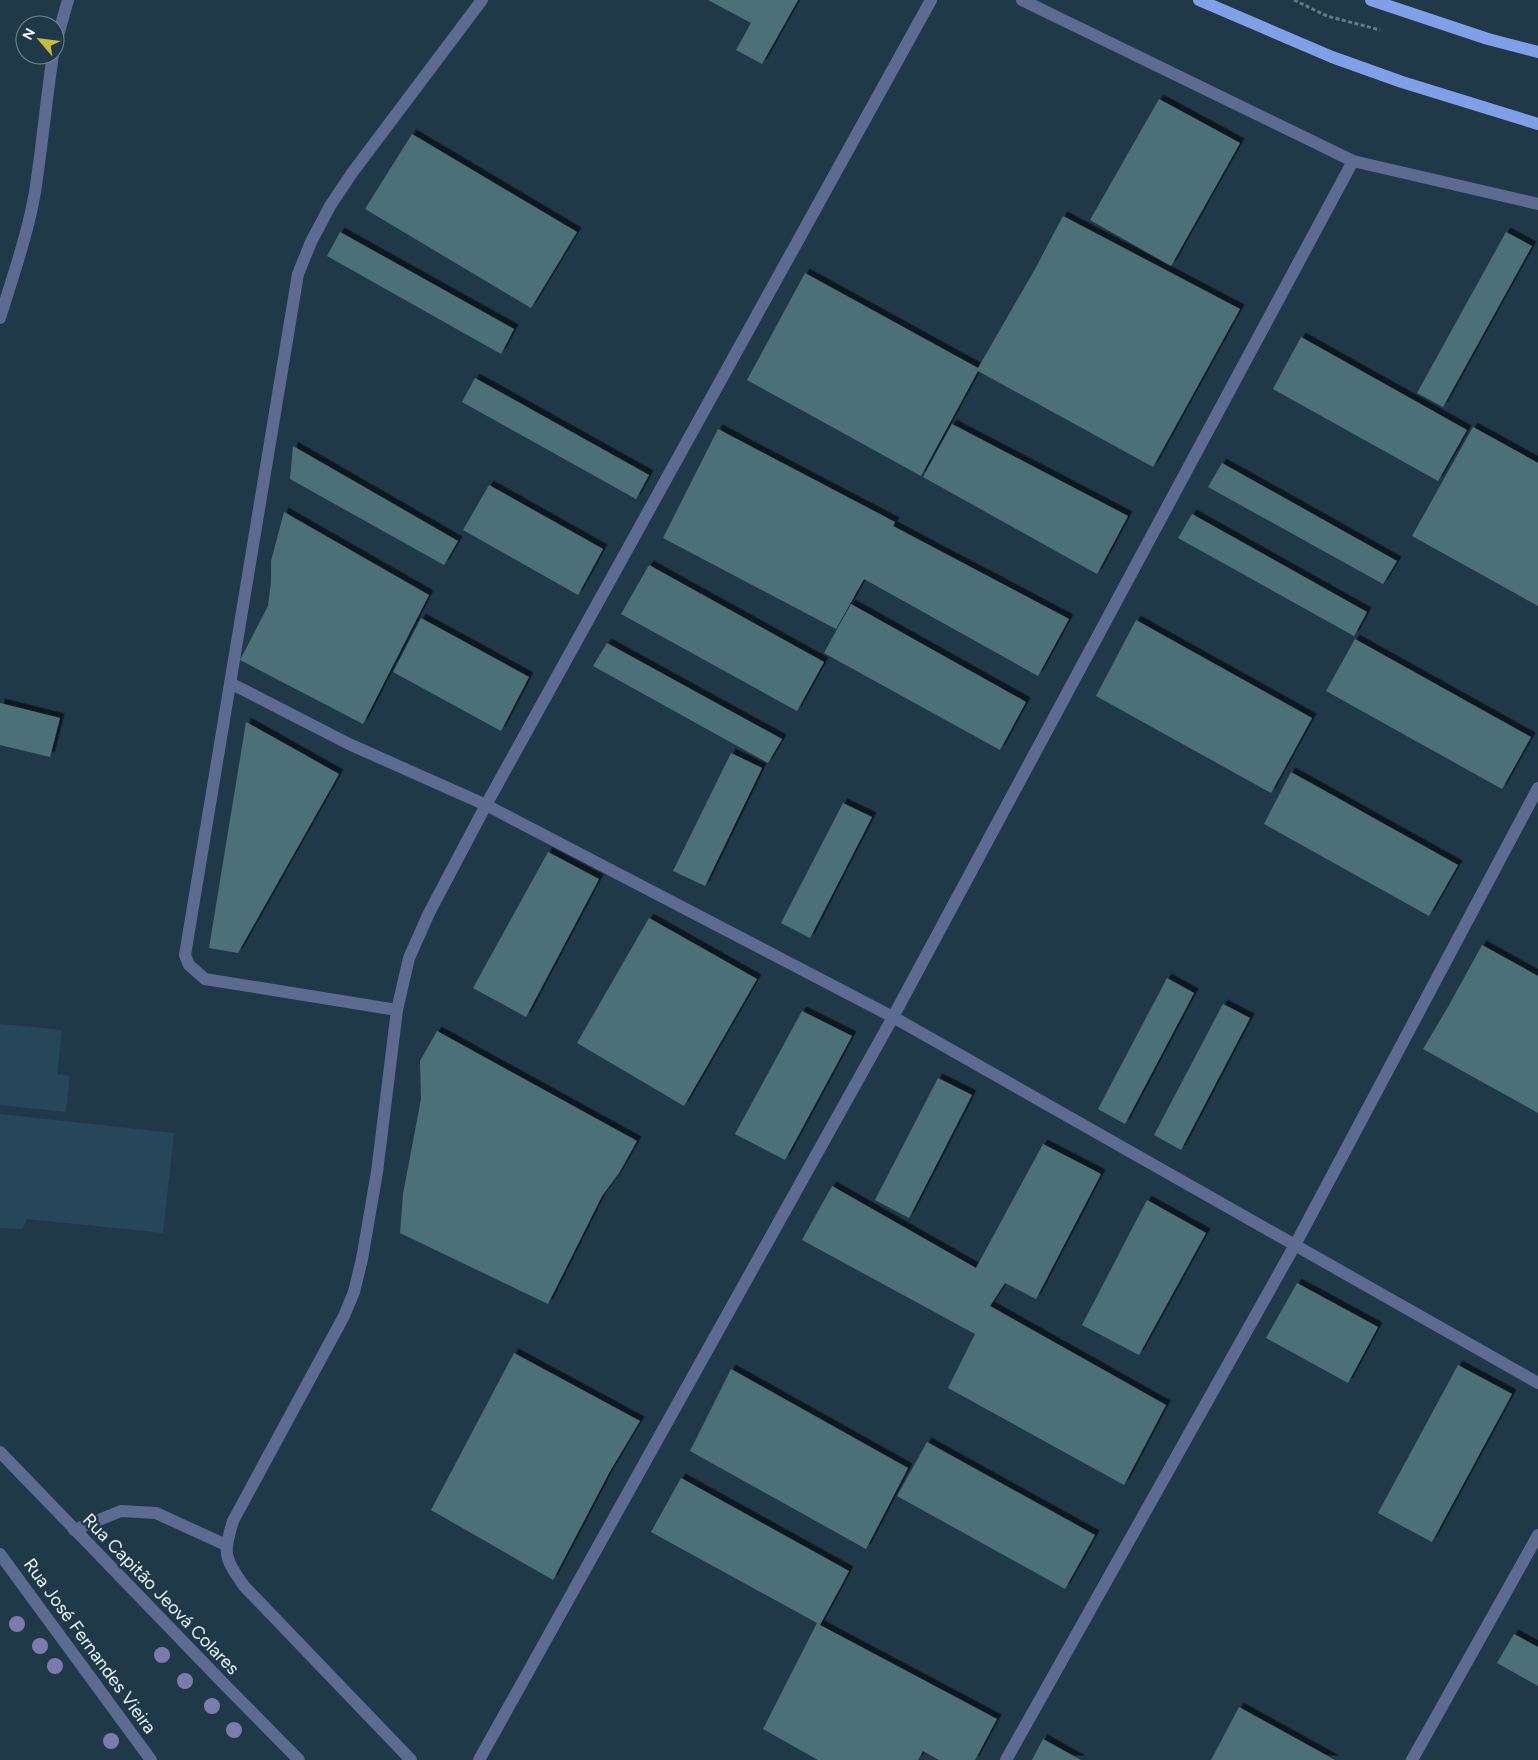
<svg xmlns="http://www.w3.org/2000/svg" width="1538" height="1760" font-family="Figtree,sans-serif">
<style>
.built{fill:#264659}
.building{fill:#4c7077;filter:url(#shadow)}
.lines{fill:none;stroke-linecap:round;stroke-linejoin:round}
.path{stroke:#657a87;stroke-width:3;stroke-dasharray:4 2.5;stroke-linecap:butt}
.minor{stroke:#5c6b8f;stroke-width:12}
.tertiary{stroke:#5c6b8f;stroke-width:12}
.primary{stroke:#809fe7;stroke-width:12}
.tree{fill:#7a7dac}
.labels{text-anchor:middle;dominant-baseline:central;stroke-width:5;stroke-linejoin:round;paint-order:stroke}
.street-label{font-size:18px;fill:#ebf6ff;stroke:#203949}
</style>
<defs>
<filter id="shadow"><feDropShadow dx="4.5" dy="-4.5" stdDeviation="0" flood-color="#0009"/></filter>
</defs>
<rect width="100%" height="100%" fill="#203949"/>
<g class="built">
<polygon points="0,1024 62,1030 57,1074 70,1076 66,1112 0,1105"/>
<polygon points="0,1114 174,1133 163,1233 27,1219 22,1229 0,1228"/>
</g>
<g class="building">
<polygon points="708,0 798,0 762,64 736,50 751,23"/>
<polygon points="1159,99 1240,143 1171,266 1090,220"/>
<polygon points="412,134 577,232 531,308 365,209"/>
<polygon points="1063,216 1240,309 1153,467 978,371 921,476 747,380 805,273 978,368 1035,269"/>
<polygon points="340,232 514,329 501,354 327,256"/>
<polygon points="1506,232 1532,246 1443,407 1417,393"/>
<polygon points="1301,337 1467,430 1438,481 1273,389"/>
<polygon points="475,378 649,475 636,499 462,402"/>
<polygon points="952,424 1128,516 1097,574 923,477"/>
<polygon points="1473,427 1538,463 1538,606 1412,536"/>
<polygon points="718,429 895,522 893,526 1069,619 1038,676 864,579 836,629 663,538"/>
<polygon points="293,446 458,541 444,565 290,479"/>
<polygon points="1222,463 1397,561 1383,584 1208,487"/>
<polygon points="489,485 603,549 578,595 463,530"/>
<polygon points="284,512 429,595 363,724 240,660 268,606 271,582 271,561"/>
<polygon points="1192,514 1367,612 1354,636 1178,538"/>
<polygon points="649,565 824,662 797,711 621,614"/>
<polygon points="851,604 1026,702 1000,750 824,653"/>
<polygon points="421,618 529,677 501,731 393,672"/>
<polygon points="1136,620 1312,718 1271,793 1096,696"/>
<polygon points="1355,639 1531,737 1502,789 1326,691"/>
<polygon points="607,643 782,739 768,763 593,666"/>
<polygon points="0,703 60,718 50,757 0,745"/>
<polygon points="246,722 339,774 238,953 209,948"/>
<polygon points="731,753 762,768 705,886 673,871"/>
<polygon points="1291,772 1458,865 1429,916 1264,824"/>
<polygon points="843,803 872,817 810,938 781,923"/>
<polygon points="548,852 599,879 526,1017 473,988"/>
<polygon points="649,918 757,979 684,1106 577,1043"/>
<polygon points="1482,945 1538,976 1538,1113 1423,1049 1448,1007"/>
<polygon points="1167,978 1194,993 1125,1124 1098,1109"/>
<polygon points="1223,1004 1250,1018 1181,1150 1154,1135"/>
<polygon points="802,1011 852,1036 785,1160 735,1134"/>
<polygon points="437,1031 637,1141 619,1173 602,1196 548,1304 400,1233 403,1194 421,1099 420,1061"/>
<polygon points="938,1078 972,1095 909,1218 875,1200"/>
<polygon points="1043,1144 1101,1174 1036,1299 1005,1283 990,1306 1166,1405 1124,1485 948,1388 975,1334 802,1240 832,1186 976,1268"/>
<polygon points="1147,1200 1206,1233 1139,1355 1082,1325"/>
<polygon points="1297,1283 1378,1327 1348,1383 1266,1338"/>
<polygon points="514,1353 640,1421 609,1473 553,1580 431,1510"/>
<polygon points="1458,1365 1512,1394 1432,1542 1378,1513"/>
<polygon points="731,1369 908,1468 866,1549 690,1451"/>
<polygon points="927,1442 1095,1535 1065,1589 897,1496"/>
<polygon points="681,1478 849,1571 820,1625 997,1719 975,1760 939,1760 923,1751 918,1760 818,1760 763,1729 817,1623 651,1532"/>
<polygon points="1514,1634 1538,1647 1538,1686 1497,1663"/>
<polygon points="1239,1707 1335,1760 1211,1760"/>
<polygon points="1043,1739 1081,1760 1032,1760"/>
</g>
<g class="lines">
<polyline class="path" points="1294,0 1327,16 1380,30"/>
<g class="minor">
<polyline points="1022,0 1353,161 1538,204"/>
<polyline points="55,46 68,0"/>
<path d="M0,318C12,279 28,233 35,192C42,147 46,101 53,55"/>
<polyline points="230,683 349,744 486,805 893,1017 1538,1383"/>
<polyline points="397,1010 205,979 189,965 185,955 298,274 311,242 330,206 352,173 482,0"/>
<polyline points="74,1530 121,1511 156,1513 226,1545"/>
<path d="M411,1760L244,1586C224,1557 223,1555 233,1521L344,1316L354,1292L362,1259L377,1172L397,1010L409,958L429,913L486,805L931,0"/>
<polyline points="479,1760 893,1017 1353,161"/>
<polyline points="1006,1760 1295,1245 1538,788"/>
<polyline points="1412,1760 1538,1535"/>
</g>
<g class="tertiary">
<polyline points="0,1452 226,1686 299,1760"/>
<polyline points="0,1554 151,1760"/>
</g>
<g class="primary">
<polyline points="1199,0 1332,57 1402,82 1538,124"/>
<polyline points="1371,0 1488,39 1538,52"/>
</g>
</g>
<g class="tree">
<circle cx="17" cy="1624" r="8"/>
<circle cx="40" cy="1646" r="8"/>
<circle cx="162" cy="1655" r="8"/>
<circle cx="55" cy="1666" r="8"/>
<circle cx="185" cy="1681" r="8"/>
<circle cx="212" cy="1706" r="8"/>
<circle cx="234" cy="1730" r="8"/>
<circle cx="111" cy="1741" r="8"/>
</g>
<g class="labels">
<g class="street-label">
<text transform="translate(161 1594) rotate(46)">Rua Capitão Jeová Colares</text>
<text transform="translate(90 1646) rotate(54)">Rua José Fernandes Vieira</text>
</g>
</g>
<g transform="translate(40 40) rotate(298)"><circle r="24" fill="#203949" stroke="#718592"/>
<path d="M0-4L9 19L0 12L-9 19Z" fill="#c6bc3d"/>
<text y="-8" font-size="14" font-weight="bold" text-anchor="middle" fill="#ebf6ff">N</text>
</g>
</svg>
